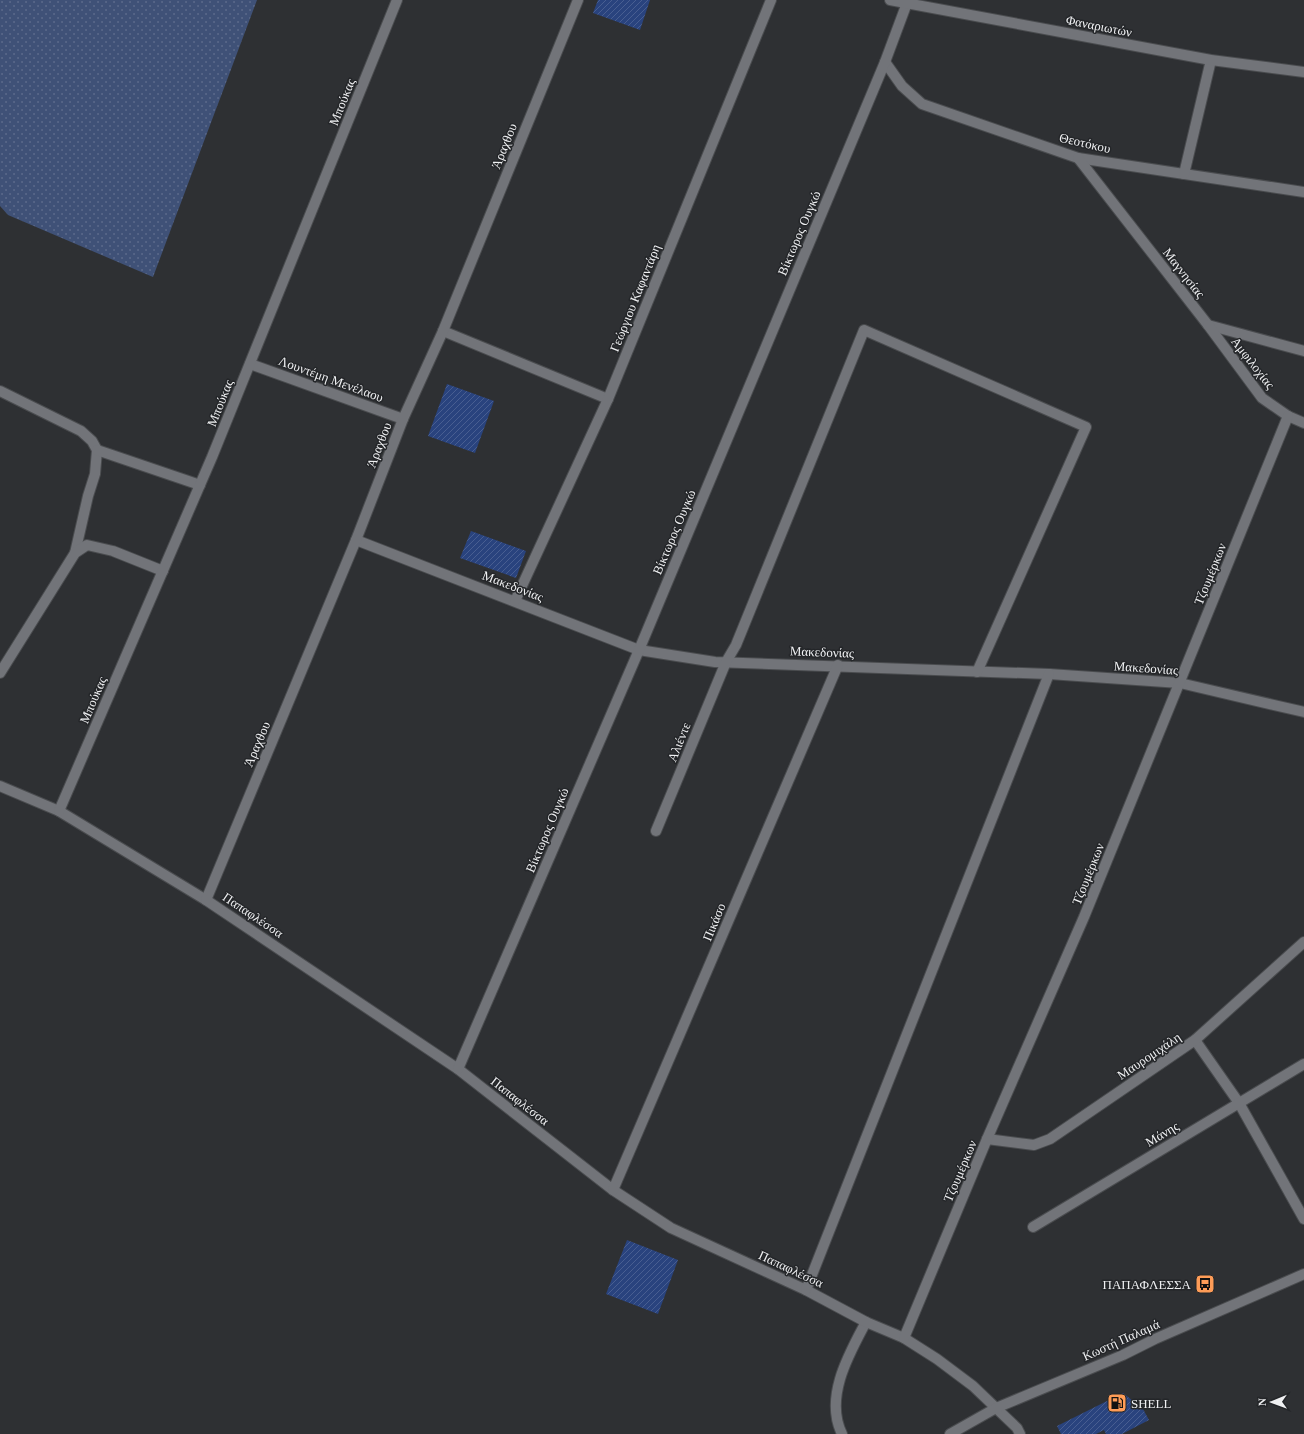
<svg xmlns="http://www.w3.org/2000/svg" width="1304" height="1434" font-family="Georgia,serif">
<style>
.grass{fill:url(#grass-dots)}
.building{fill:url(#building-hatch)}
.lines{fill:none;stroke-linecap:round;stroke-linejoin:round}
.service-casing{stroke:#4a4c4f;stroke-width:12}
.minor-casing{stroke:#4a4c4f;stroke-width:12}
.tertiary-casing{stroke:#4a4c4f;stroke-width:12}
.service{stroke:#727479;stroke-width:10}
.minor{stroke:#727479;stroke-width:10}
.tertiary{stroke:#727479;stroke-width:10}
.labels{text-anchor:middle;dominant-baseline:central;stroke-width:3;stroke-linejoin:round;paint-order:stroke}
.street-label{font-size:13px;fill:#eff0f2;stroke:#242629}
.poi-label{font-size:13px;fill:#eff0f2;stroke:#242629;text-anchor:end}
</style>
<defs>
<pattern id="grass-dots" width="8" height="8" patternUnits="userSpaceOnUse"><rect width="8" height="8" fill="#3f5177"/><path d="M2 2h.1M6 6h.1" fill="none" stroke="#5b6a8b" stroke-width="1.8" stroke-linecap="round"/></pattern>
<pattern id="building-hatch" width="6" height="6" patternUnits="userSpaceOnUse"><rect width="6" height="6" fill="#29437e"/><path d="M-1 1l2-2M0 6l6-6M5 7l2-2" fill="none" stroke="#485e91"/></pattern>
</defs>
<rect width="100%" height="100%" fill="#2e3033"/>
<polygon class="grass" points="0,0 257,0 153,277 8,215 0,206"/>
<g class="building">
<polygon points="598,0 650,0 640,30 593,13"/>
<polygon points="447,384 494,401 475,453 428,436"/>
<polygon points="471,531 526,551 516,578 460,558"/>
<polygon points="627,1240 678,1260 658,1314 606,1294"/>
<polygon points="1123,1393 1143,1409 1149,1420 1122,1434 1106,1434 1104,1430 1096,1434 1061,1434 1057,1426"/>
</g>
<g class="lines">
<g class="service-casing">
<g id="service">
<polyline points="0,391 81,431 92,441 97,450 95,474 88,496 75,553"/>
<polyline points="97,450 200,485"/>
<path d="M842,1434C824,1397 849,1354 866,1322"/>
</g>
</g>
<g class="minor-casing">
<g id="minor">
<polyline points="885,62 902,86 922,104 1078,158 1304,192"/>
<polyline points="1078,158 1208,325 1304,351"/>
<polyline points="1184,174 1211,60"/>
<polyline points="1208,325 1262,398 1288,416 1304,423"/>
<polyline points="443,331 608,399"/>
<polyline points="250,364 403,419"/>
<polyline points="356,540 639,650 715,662 1049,674 1180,683 1304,712"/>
<polyline points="515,601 608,399 771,0"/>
<polyline points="0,673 75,553 87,545 113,551 163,571"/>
<polyline points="0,786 59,811 206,900 458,1069 613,1190 671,1228 806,1290 866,1322 904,1338 937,1359 973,1386 996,1408"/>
<polyline points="59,811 212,457 397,0"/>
<polyline points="656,831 726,662 736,645 864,330 1086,427 977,672"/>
<polyline points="206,900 356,540 403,419 443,331 578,0"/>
<polyline points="1195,1040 1239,1103 1304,1219"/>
<polyline points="458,1069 639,650 885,62 907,3"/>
<polyline points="987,1139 1034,1145 1050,1139 1195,1040 1304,942"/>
<polyline points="613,1190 838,665"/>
<polyline points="1033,1227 1304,1064"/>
<polyline points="806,1290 1049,674"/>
<polyline points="904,1338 987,1139 1084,917 1288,416"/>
</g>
</g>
<g class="tertiary-casing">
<g id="tertiary">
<polyline points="890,0 1211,60 1304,72"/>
<polyline points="996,1408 1017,1428 1020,1434"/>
<polyline points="950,1434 996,1408 1123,1355 1155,1339 1304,1274"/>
</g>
</g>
<use href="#service" class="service"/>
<use href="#minor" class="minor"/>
<use href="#tertiary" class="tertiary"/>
</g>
<defs>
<g id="bus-square" transform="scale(1)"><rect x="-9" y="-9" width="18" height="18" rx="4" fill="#fe9c57" stroke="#242629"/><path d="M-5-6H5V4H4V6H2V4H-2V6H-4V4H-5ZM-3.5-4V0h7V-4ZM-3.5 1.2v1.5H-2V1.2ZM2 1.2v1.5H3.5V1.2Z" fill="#111"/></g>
<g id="fuel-square" transform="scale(1)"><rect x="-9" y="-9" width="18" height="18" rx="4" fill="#fe9c57" stroke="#242629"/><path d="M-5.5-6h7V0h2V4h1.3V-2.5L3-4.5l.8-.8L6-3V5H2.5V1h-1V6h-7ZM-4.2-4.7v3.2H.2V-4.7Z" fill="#111"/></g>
</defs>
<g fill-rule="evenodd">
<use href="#bus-square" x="1205" y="1284"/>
<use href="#fuel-square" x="1117" y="1403"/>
</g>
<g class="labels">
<g class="street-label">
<text transform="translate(1099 26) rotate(11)">Φαναριωτών</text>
<text transform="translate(342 102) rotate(-68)">Μπούκας</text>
<text transform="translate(1085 143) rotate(13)">Θεοτόκου</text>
<text transform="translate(504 146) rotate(-68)">Άραχθου</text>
<text transform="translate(799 233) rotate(-67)">Βίκτωρος Ουγκώ</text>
<text transform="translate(1184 273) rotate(52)">Μαγνησίας</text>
<text transform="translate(635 298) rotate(-68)">Γεώργιου Καφαντάρη</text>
<text transform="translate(1253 363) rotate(52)">Αμφιλοχίας</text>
<text transform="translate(331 379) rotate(20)">Λουντέμη Μενέλαου</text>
<text transform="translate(220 403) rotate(-68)">Μπούκας</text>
<text transform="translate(379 445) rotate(-69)">Άραχθου</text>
<text transform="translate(674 532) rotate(-67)">Βίκτωρος Ουγκώ</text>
<text transform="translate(1210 574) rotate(-68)">Τζουμέρκων</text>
<text transform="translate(513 586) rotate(21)">Μακεδονίας</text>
<text transform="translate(822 652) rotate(2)">Μακεδονίας</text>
<text transform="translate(1146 668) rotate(4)">Μακεδονίας</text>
<text transform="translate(93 700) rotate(-67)">Μπούκας</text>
<text transform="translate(679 742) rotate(-68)">Αλιέντε</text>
<text transform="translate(257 744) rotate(-67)">Άραχθου</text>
<text transform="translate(547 830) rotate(-67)">Βίκτωρος Ουγκώ</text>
<text transform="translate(1088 874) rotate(-68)">Τζουμέρκων</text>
<text transform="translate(253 915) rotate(34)">Παπαφλέσσα</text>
<text transform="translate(714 922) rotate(-67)">Πικάσο</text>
<text transform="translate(1149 1056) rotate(-34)">Μαυρομιχάλη</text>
<text transform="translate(520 1101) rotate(38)">Παπαφλέσσα</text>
<text transform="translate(1162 1134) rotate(-31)">Μάνης</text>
<text transform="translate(960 1171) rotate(-67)">Τζουμέρκων</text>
<text transform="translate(791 1269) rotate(25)">Παπαφλέσσα</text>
<text transform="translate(1121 1340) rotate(-24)">Κωστή Παλαμά</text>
</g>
<g class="poi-label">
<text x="1191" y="1284">ΠΑΠΑΦΛΕΣΣΑ</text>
<text x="1131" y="1403" text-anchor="start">SHELL</text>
</g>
</g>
<g transform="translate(1272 1402) rotate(269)" stroke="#242629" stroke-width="3" paint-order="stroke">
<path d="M0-3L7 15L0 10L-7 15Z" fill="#eff0f2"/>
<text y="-6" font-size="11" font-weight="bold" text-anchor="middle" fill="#eff0f2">N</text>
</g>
</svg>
